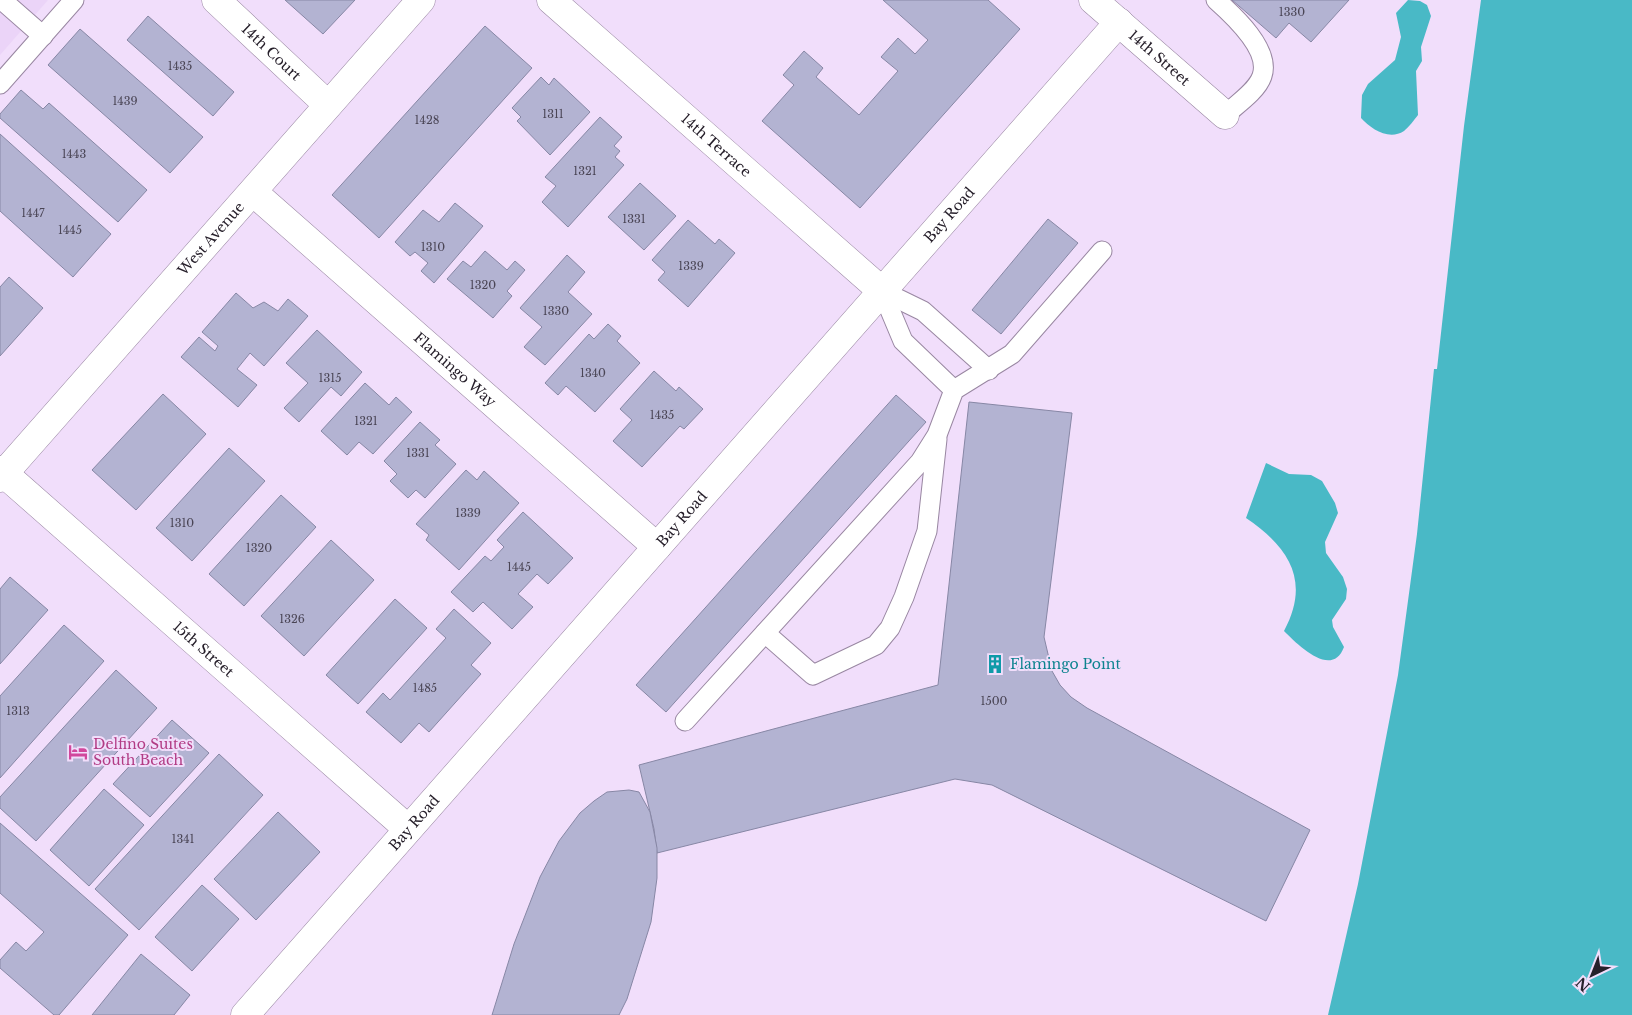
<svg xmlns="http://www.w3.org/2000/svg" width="1632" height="1015" font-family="'Libre Baskerville',serif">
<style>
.built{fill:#ebd4f8}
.water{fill:#49b9c6}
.building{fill:#b3b3d2;stroke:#8787a5}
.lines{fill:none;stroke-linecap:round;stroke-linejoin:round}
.lane-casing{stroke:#9987a2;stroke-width:21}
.street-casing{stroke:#9987a2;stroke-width:29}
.secondary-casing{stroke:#9987a2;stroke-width:29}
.lane{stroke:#fff;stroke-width:19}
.street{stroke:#fff;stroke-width:28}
.secondary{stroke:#fff;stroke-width:28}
.labels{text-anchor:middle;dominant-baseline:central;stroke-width:4;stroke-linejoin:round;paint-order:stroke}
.number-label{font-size:11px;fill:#4a4555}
.street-label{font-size:14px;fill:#27202b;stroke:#f1defb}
.culture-label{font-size:14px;fill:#0d838f;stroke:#f1defb;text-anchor:start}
.hotel-label{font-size:14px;fill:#b23c85;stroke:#f1defb;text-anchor:start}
</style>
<rect width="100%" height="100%" fill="#f1defb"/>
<polygon class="built" points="0,0 48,0 0,55"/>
<g class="water">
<path d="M1408,0L1420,1L1427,5L1431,16L1421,47L1422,61L1416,71L1418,115C1414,120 1409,127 1404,131C1389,141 1371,129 1361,118L1362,95L1368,84L1395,60L1401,37L1396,13Z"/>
<polygon points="1481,0 1632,0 1632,1015 1328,1015 1358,884 1398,675 1417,534 1434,369 1437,369 1464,126"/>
<path d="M1266,463L1289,474L1311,475L1322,481L1335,503L1338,513L1325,542L1326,553L1343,577L1347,589L1346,599L1332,620L1333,627L1344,647C1332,679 1298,645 1284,631C1311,581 1289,547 1246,518Z"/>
</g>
<g class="building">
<polygon points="285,0 355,0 323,34"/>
<polygon points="883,0 988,0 1020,29 860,208 762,121 794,85 783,75 804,51 823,68 816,77 859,115 898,71 881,57 898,38 915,54 928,40"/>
<polygon points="1232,0 1349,0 1311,42 1289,23 1276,38"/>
<polygon points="148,16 234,92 213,116 127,40"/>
<polygon points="485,26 532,68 379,238 332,195"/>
<polygon points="80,29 203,137 170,173 48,65"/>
<polygon points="541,77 549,85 554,78 590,112 550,155 517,121 521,117 512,108"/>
<polygon points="21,90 43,109 49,103 147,190 118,222 0,118 0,114"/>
<polygon points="600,117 622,137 614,146 620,151 615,157 624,165 568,227 542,202 556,186 545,177"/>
<polygon points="0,134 111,234 73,277 0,211"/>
<polygon points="640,183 676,216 644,250 608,217"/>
<polygon points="455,203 483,226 434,283 421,271 428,263 415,252 410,256 395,242 423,210 439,222"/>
<polygon points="1048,219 1078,243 1001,334 972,310"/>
<polygon points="688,220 715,244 719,239 735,253 688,307 658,280 665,272 652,260"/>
<polygon points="485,251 507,270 515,261 525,270 507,291 512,296 493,318 447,279 463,261 471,267"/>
<polygon points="567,255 585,272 568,292 592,314 545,365 524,347 542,327 520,308"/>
<polygon points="9,277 43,308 0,356 0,287"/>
<polygon points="236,293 253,308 264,302 278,311 288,299 308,316 264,366 250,353 237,369 257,385 238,407 181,357 199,337 215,351 218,346 202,332"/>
<polygon points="608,324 621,336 617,341 640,363 595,412 566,386 558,395 545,383 589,334 594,339"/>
<polygon points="317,330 362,372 341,396 331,387 299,422 284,408 308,383 286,363"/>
<polygon points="654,371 676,391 679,387 703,409 684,429 680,426 642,467 613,441 632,420 620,409"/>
<polygon points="365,383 389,405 396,397 412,412 373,454 359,442 347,455 321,431"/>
<polygon points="163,394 206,434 136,510 92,470"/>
<polygon points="896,395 926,422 666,712 636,685"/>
<polygon points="969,402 1072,413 1044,637 1052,671 1060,685 1071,697 1087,708 1310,830 1266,921 992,785 955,779 657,853 654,829 639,765 938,685"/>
<polygon points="420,422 440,440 435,445 456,464 425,498 416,490 408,498 390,481 397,474 384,461"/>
<polygon points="229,448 265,481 192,561 156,528"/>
<polygon points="466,470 477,480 484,471 519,503 459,570 426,540 429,535 416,524"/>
<polygon points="281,495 316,527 244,606 209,574"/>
<polygon points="523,512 573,558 548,584 537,574 518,594 533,607 512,629 483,602 473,612 451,592 485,556 491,561 504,547 497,540"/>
<polygon points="331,540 374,580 304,656 261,616"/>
<polygon points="10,577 48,610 0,664 0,589"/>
<polygon points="395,599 427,628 358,704 326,675"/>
<polygon points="454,609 491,643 471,665 481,674 429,732 419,723 401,743 366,712 383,693 390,700 446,638 436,629"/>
<polygon points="64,625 104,661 0,778 0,696"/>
<polygon points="116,670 157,708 36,841 0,808 0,797"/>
<polygon points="172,720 209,753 150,817 113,784"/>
<polygon points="219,754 263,795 139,930 95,889"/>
<polygon points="104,789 144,825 89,886 50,850"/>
<polygon points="629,790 639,792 650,812 657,848 657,878 651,922 627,999 619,1015 492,1015 514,944 540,877 559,841 580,813 594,801 607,792"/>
<polygon points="278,812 320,852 256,920 214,879"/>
<polygon points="0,823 128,935 59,1015 54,1015 0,968 0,960 16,942 26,951 44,932 0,893"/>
<polygon points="202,885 239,919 192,971 155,937"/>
<polygon points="141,954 190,995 174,1015 92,1015"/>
</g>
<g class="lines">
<g class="lane-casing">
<g id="lane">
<polyline points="2,0 43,36"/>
<path d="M1216,0C1234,16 1271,50 1262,76C1257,91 1236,105 1225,115"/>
<polyline points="0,84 74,0"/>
<polyline points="882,291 923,311 989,370"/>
<polyline points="882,291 903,341 954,390"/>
<polyline points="765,633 813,675 876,645 890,628 904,597 927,531 937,439"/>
<polyline points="685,721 920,462 937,435 954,390 1012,354 1102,251"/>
</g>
</g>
<g class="street-casing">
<g id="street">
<path id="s1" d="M216,0L328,105"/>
<path id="s2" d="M551,0L882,291"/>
<path id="s3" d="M1093,0L1225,115"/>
<path id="s4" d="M253,192L657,547"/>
<path id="s5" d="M0,470L408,829"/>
<path id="s6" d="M245,1015L1119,22"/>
</g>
</g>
<g class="secondary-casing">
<g id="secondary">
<path id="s7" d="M0,478L421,0"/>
</g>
</g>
<use href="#lane" class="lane"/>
<use href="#street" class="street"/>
<use href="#secondary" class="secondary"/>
</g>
<defs>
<g id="building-bare" transform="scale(1.5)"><path d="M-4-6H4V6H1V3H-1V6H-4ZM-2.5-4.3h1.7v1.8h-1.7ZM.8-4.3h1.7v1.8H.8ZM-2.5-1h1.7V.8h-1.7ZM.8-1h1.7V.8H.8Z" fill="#0f9aa8" stroke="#f1defb" stroke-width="2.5" paint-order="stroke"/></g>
<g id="hotel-bare" transform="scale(1.5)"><path d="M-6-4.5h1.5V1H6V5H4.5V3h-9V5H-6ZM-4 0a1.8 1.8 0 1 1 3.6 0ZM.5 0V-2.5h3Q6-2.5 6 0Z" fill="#d1479c" stroke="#f1defb" stroke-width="2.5" paint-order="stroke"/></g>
</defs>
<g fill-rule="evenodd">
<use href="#building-bare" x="995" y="664"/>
<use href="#hotel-bare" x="78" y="752"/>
</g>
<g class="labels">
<g class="number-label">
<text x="1292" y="12">1330</text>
<text x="180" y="66">1435</text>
<text x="125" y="101">1439</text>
<text x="553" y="114">1311</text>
<text x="427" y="120">1428</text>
<text x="74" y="154">1443</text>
<text x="585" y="171">1321</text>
<text x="33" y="213">1447</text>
<text x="634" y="219">1331</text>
<text x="70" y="230">1445</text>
<text x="433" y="247">1310</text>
<text x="691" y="266">1339</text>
<text x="483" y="285">1320</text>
<text x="556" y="311">1330</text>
<text x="593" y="373">1340</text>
<text x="330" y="378">1315</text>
<text x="662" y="415">1435</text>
<text x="366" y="421">1321</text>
<text x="418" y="453">1331</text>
<text x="468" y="513">1339</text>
<text x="182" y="523">1310</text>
<text x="259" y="548">1320</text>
<text x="519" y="567">1445</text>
<text x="292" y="619">1326</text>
<text x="425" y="688">1485</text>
<text x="994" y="701">1500</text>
<text x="18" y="711">1313</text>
<text x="183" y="839">1341</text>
</g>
<g class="street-label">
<text stroke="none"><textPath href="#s1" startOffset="76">14th Court</textPath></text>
<text stroke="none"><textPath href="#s3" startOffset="88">14th Street</textPath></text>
<text stroke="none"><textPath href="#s2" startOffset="220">14th Terrace</textPath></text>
<text stroke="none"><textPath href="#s6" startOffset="1066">Bay Road</textPath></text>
<text stroke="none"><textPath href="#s7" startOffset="319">West Avenue</textPath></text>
<text stroke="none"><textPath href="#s4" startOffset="269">Flamingo Way</textPath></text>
<text stroke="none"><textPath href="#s6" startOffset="661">Bay Road</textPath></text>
<text stroke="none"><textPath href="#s5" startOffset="271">15th Street</textPath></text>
<text stroke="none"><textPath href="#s6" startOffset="256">Bay Road</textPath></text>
</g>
<g class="culture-label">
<text x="1010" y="664">Flamingo Point</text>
</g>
<g class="hotel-label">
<text x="93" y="744">Delfino Suites<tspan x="93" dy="16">South Beach</tspan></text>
</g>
</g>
<g transform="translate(1592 975) rotate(223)" stroke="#f1defb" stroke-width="4" paint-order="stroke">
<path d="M0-4L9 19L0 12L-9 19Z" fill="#27202b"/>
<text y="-8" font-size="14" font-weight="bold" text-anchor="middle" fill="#27202b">N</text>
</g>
</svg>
